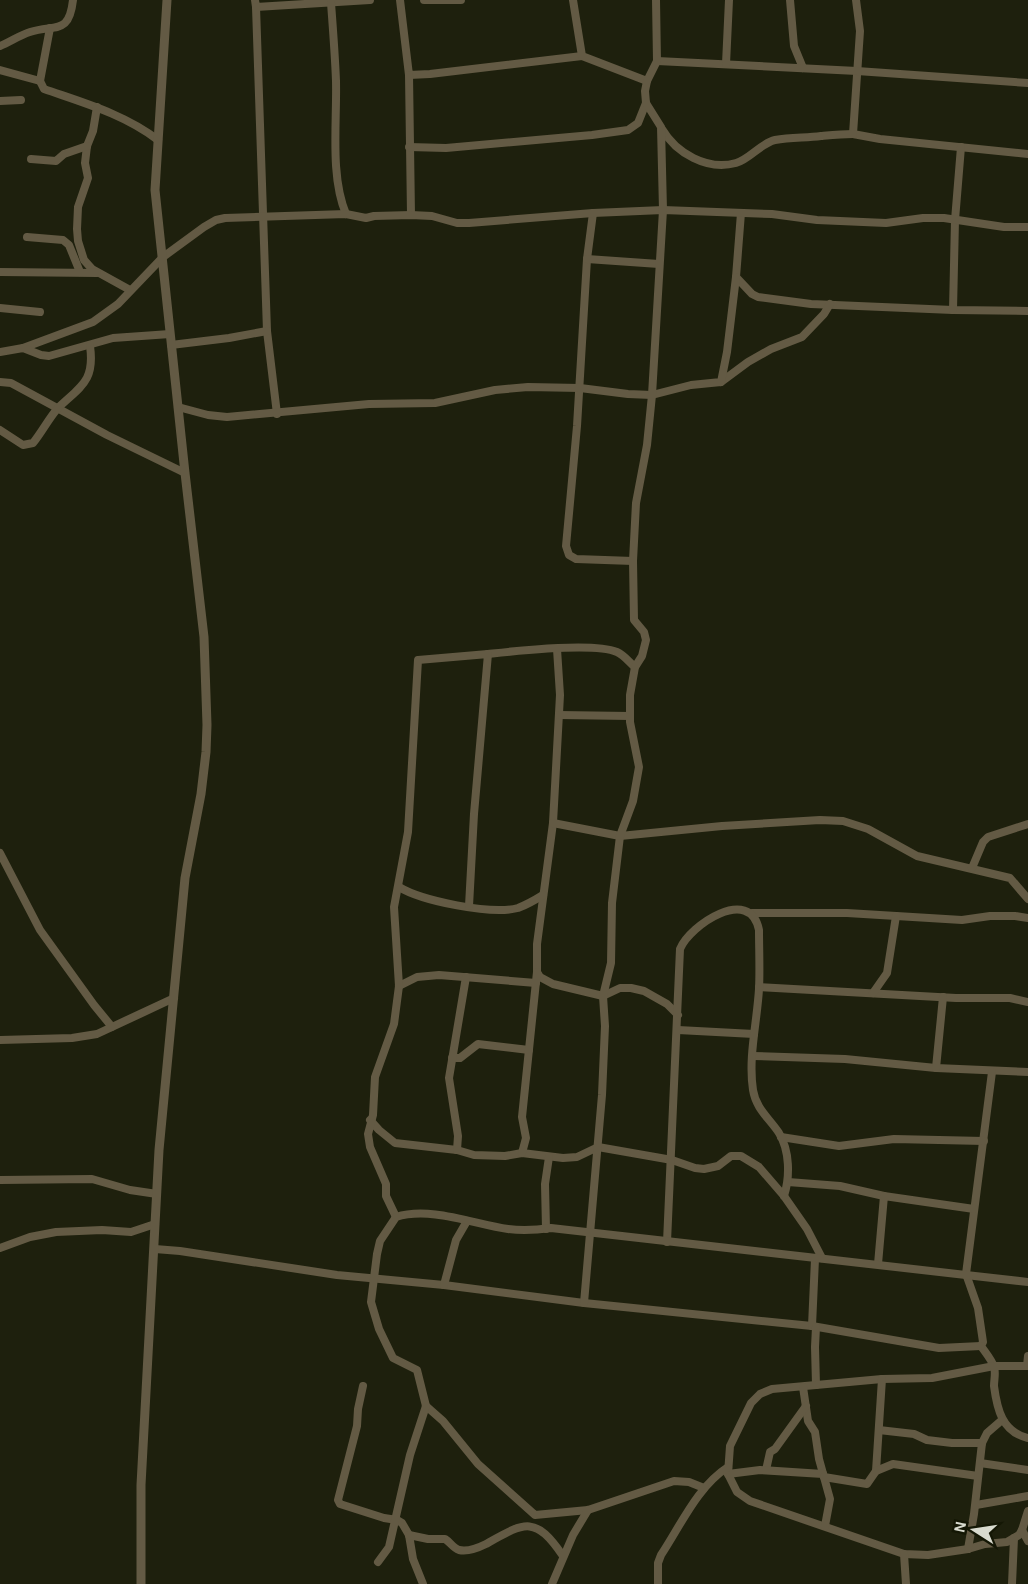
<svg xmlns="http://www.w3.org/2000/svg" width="1028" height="1584" font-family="'Alegreya Sans',sans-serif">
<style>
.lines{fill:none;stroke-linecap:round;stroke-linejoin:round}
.minor{stroke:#635a44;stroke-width:8}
.tertiary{stroke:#635a44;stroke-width:9}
</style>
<rect width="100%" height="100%" fill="#1e200d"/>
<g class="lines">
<g class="minor">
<polyline points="255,0 256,7 370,0"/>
<polyline points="400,0 409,75 430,74 582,56"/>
<polyline points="424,0 461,0"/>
<polyline points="573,0 582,56 647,81"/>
<polyline points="790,0 794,46 803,68"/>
<polyline points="856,0 860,31 853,134 880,139 1028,154"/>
<path d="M331,3C333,29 335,55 336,81C337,123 330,176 346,214"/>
<polyline points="256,7 267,331 277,414"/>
<path d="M50,28L40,81L44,89C84,103 124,114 158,140"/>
<path d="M0,46C10,42 20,35 30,32C56,24 69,35 73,0"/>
<polyline points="657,61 857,71 1028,83"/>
<polyline points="726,64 729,0"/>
<polyline points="0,70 40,81"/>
<polyline points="409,75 411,215"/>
<polyline points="0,101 21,100"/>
<polyline points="97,107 93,131 87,146 85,163 88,178 78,207 77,229 78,241 84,260 92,269 130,290"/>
<path d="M662,129C676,153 707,171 736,163C750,159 761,143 775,140C791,137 806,138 821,136C832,135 842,134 853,134"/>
<polyline points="409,147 446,148 592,135 628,130 638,123 646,103"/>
<polyline points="31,159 56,161 64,154 87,146"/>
<polyline points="593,213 587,259 577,426 566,546 569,555 576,559 633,561"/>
<polyline points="741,213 736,277 752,294 758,297 811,304 953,310 1028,311"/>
<polyline points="27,237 63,240 69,245 80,272"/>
<polyline points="587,259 659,264"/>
<polyline points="0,272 97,273"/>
<polyline points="0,308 40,312"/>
<polyline points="953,310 955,220 961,147"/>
<polyline points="171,345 229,338 267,331"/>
<polyline points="23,348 93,322 118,304 163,257 204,227 216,220 225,218 346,214 366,218 374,216 411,215 432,216 457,223 469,223 593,213 663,210 772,214 817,220 886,223 923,218 944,218 1004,227 1028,227"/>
<polyline points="0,352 23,348 41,355 49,356 113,338 170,334"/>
<polyline points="0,382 11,383 107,435 185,473"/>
<polyline points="721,382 748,362 771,349 802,337 824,314 830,304"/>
<polyline points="178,407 208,415 227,417 369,404 435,403 495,390 528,387 580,388 628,394 652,395 691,385 721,382 727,352 736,277"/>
<path d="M0,430L23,445L33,443C42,432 49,418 58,408C81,386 95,381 90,346"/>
<polyline points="557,649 560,695 553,823 537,944 537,972 540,977 553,984 603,996 620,988 631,988 644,991 667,1004 678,1015"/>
<path d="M488,654C516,651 593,642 617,652C624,655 629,662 635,667"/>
<polyline points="559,715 630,716"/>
<polyline points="553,823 620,836 722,826 820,820 843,821 868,829 917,856 1010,878 1028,899"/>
<polyline points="0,853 40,930 94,1005 112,1027"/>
<polyline points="972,868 983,842 988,837 1028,824"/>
<path d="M399,887C422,901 491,915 518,908C526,905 535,900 543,895"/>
<polyline points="752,913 847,913 962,920 990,916 1015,916 1028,918"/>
<polyline points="399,986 417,977 439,975 536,983"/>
<polyline points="759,987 956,998 1010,998 1028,1002"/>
<polyline points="873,993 887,973 896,916"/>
<polyline points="678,1030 754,1034"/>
<polyline points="0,1040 72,1038 97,1034 174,998"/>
<polyline points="753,1056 845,1059 936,1068 1028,1072"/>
<polyline points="452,1058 460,1058 478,1044 529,1050"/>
<polyline points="936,1068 943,997"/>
<path d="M992,1072L966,1274L978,1308L983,1342L981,1346C985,1352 992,1360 994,1367C996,1372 994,1380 994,1386C997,1409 1002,1432 1028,1438"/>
<polyline points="370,1120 379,1130 395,1143 457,1150 474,1155 505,1156 522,1153 563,1158 577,1157 598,1147 672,1160 695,1168 704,1169 718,1166 731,1156 741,1156 759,1167 784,1196 807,1229 822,1258"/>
<polyline points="781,1137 839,1146 894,1139 984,1141"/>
<polyline points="457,1150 458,1136 449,1078 466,977"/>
<polyline points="522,1153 526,1138 522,1117 537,972"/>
<polyline points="0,1180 92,1179 130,1190 157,1194"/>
<polyline points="788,1182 840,1186 884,1196"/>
<polyline points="396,1217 386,1196 386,1184 370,1147 368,1134 373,1115 375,1077 394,1024 399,986 394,907 408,832 418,660 488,654 474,814 469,906"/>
<polyline points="546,1229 545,1184 549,1157"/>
<path d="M667,1242L680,949C690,925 750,885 759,930C759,949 760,970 759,989C757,1023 748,1057 753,1090C756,1109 769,1118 779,1133C790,1151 790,1177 784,1196"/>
<polyline points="0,1248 30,1237 56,1232 102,1230 131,1232 155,1224"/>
<polyline points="155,1249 180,1251 337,1275 444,1285 584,1303 812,1326 939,1348 981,1346"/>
<polyline points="878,1264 884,1196 974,1209"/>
<polyline points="444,1285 456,1240 467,1221"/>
<polyline points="584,1303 602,1095 605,1026 603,996 611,963 612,903 620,836 633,801 639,767 630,722 630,695 635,667 642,656 646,640 644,632 634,620 633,561 636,503 647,445 652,395 663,210 661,127 646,103 645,91 647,81 657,61 656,0"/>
<polyline points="812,1326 815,1259"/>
<polyline points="816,1327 815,1347 816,1385"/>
<polyline points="1027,1366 1028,1356"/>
<polyline points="1028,1366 994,1366 932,1378 882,1379 772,1389 760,1394 751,1403 730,1446 728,1474 737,1492 750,1501 904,1554 928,1555 968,1549 985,1544 1007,1542 1019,1535 1022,1530 1028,1511"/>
<polyline points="363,1386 358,1409 357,1426 338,1500 340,1504 384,1518 397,1520 402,1523 409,1535 413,1559 423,1584"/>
<polyline points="803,1387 808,1421 815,1432 819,1459 830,1499 825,1526"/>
<polyline points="426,1406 443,1421 478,1464 535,1515 588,1510 674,1481 689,1482 704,1488"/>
<polyline points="879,1430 914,1434 927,1440 952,1443 982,1443"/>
<polyline points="980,1463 1028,1470"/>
<polyline points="766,1470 770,1452 775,1449 806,1406"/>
<polyline points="876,1471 882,1379"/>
<polyline points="728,1474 760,1470 823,1474"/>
<polyline points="824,1477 867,1484 876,1471 893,1464 978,1476"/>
<polyline points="976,1505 1028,1496"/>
<polyline points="1022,1530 1028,1541"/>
<path d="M409,1535L428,1539H445C450,1542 453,1548 459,1550C468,1552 478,1548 486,1544C525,1522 535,1515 563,1556"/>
<polyline points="968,1549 974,1514 982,1443 987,1433 1002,1420"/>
<polyline points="904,1554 906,1584"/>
<path d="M378,1562L389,1547L410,1455L426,1406L417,1370L393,1358L379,1329L371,1302L377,1254L380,1241L396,1217C430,1206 474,1224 508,1229C523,1231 537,1230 551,1228L1028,1282"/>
<polyline points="552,1584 573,1535 588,1510"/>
<path d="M658,1584V1563L661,1555C681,1525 697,1487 728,1467"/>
<polyline points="1012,1584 1014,1538"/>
</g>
<polyline class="tertiary" points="141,1584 141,1485 159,1150 185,878 201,794 206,752 207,725 204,637 185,473 155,190 167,0"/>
</g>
<g transform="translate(974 1530) rotate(282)" stroke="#141705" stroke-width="4.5" paint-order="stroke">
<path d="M0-4.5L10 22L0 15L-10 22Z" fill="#d9dbcf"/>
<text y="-9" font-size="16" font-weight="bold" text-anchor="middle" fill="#d9dbcf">N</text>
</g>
</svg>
